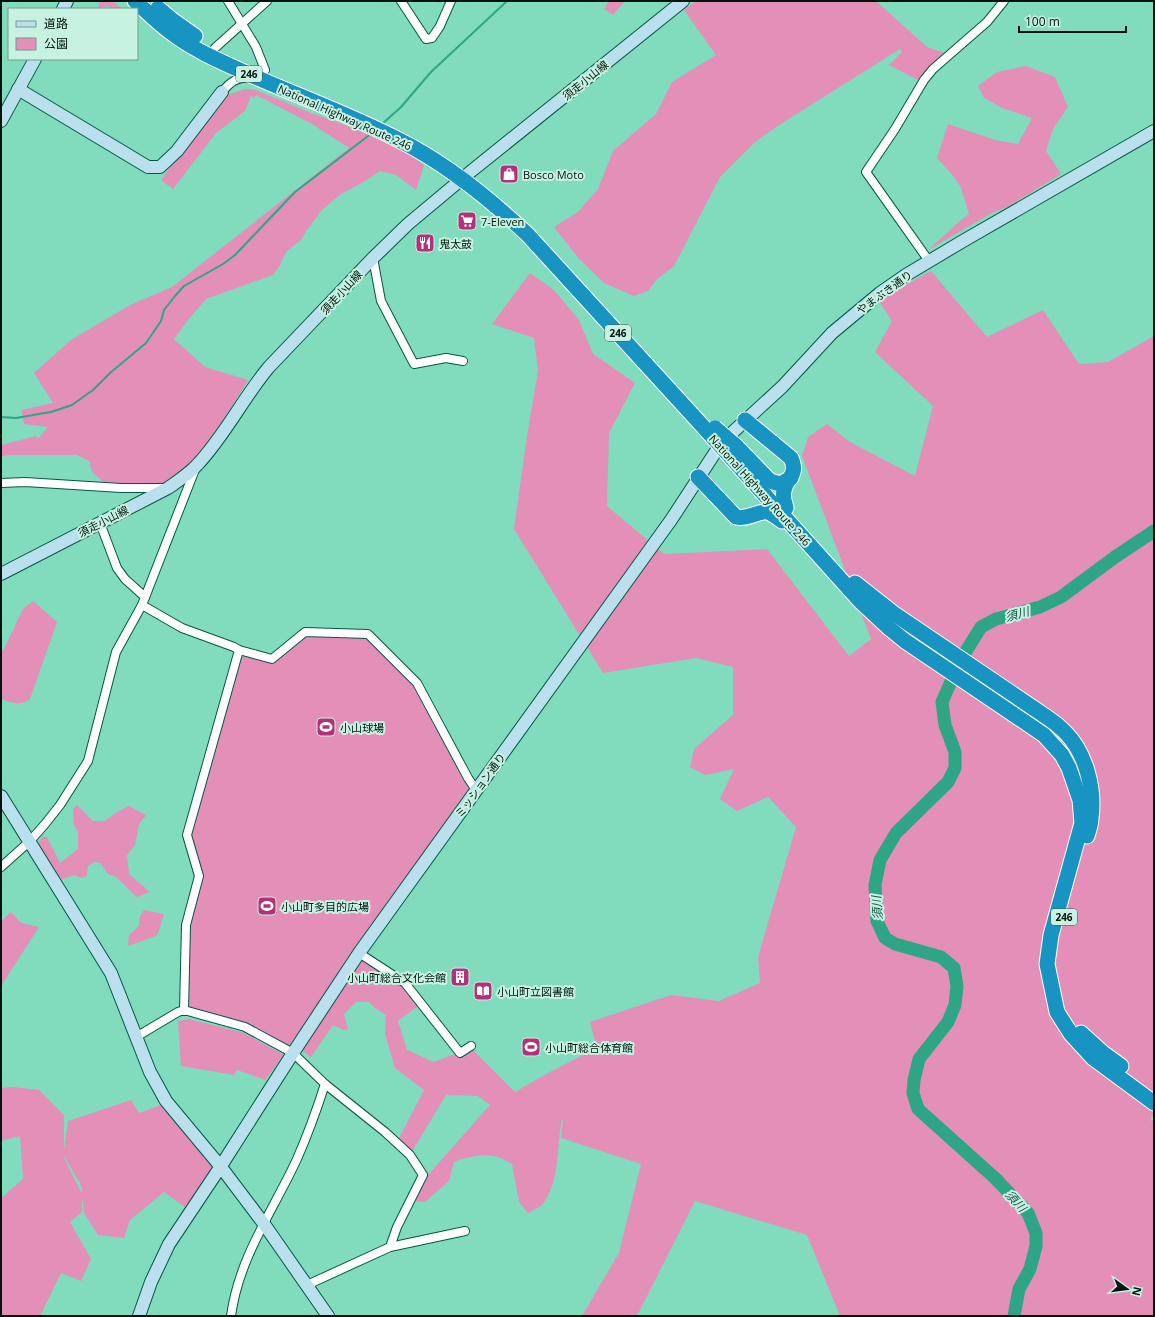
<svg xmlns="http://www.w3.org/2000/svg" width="1155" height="1317" font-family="'Open Sans','Noto Sans JP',sans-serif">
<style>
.green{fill:#e38fb7;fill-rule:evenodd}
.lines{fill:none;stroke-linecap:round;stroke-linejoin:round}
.stream{stroke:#2ea686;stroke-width:2}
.river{stroke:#2ea686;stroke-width:13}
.street-casing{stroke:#035744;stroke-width:10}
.secondary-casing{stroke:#035744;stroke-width:14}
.highway-casing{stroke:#fff;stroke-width:17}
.street{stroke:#fff;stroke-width:8}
.secondary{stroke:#badfed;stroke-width:12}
.highway{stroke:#1894c3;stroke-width:15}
.highway-bridge-casing{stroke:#fff;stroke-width:17;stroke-linecap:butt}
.highway-bridge{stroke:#1894c3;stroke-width:15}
.labels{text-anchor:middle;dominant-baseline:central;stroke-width:4;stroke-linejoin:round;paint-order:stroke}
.shield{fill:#c7f2e2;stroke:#3c574c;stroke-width:1}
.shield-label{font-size:10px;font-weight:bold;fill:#00140c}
.street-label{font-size:11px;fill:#00140c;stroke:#c7f2e2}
.poi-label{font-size:11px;fill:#00140c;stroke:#c7f2e2;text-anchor:start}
.water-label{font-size:12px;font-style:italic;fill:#105140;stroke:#c7f2e2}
</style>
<rect width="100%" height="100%" fill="#80dcbd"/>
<g class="green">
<polygon points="100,1 113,1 122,9 112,9 109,6 98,8"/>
<polygon points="609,1 625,1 613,15 604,9"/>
<polygon points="696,1 876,1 927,47 944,53 929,68 920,81 889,65 902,52 900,49 779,125 754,143 720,177 674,266 657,279 648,291 634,296 604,283 579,259 554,227 578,212 598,189 613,151 656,114 672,82 716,55 684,10"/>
<polygon points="1026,66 1055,77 1068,107 1053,129 1046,151 1061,174 1009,206 992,213 928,250 961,220 969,214 961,188 955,178 937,158 948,124 995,140 1018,144 1032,118 1002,108 984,98 978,86 997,72"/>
<polygon points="245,89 256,90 311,113 365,132 409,154 424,165 416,190 396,175 380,171 362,183 341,194 322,210 306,231 302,239 286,252 280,265 273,275 206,299 188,320 174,339 205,367 248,380 215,434 195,464 164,483 143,485 106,484 92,472 89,461 77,455 8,455 1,457 1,445 36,436 38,439 48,427 24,424 21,410 53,403 34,373 71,340 130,305 172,287 349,148 312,124 256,95 254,98 251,96 245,111 216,133 173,189 161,180 218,102 227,95"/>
<path d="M931,271L987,337L1043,310L1079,364L1108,362L1154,336V1115L1151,1117V1121L1154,1120V1316H840L807,1235L695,1201L639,1312L635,1316H582L619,1253L641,1164L561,1138L563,1120L562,1119C556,1147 561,1181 542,1205C539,1208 532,1210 528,1213L519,1202L512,1164C508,1162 503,1158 498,1157C484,1153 467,1157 454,1162L449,1181L425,1202L414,1201L421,1183L490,1105L478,1096L446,1095L410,1155L397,1142L424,1090L395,1068L385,1034L386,1015L375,1008L369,1002H356L344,1014L348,1029L343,1030L333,1025L311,1057L298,1048L361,955L398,975L418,1006L398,1021L407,1050L434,1062L471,1048L515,1092L548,1073L597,1048L590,1022L671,995L719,1001L760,983L758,957L796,827L768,797L737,811L720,799L734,769L705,775L690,767L694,749L733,715V667L696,658L603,673L514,529L527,436L538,371L534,338L492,324L530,273L554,290L579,320L593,354L635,383L609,433L607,506L664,554L767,549L849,656L871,639L802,456L808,437L827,424L850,442L915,476L933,406L875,352L892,321L878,300Z"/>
<path d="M33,601L57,622L30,699C20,706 12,703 1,699V652L4,649L23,609Z"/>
<polygon points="307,635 362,637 367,639 414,685 469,789 290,1045 282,1044 246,1023 191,1009 187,1004 191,920 203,875 191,837 240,658 244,656 272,663"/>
<polygon points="77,805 93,821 105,821 117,812 129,806 146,815 139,824 135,845 127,855 129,874 150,892 137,897 115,876 109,875 100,863 95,862 88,866 87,875 82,878 74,875 60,880 40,850 38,844 42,837 47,837 60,863 78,849 78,832 74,825 73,809"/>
<polygon points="144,910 164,914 159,931 156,936 128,946 129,935 139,926 139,918"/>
<polygon points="11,912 21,923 39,927 1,986 1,921"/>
<polygon points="189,1019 244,1033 284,1055 265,1080 237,1070 234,1075 181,1066 178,1021"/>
<path d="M13,1087L39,1090L64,1115V1150L68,1121L131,1100L139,1113L161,1105L219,1169L186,1208L164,1192L130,1220L124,1238L98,1235L84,1213L82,1197V1212L70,1222L91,1259L81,1281L61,1273L40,1316H1V1198L23,1179L20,1136L1,1141V1088ZM64,1156L82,1187V1194L64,1158Z"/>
</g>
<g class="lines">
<g class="stream">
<polyline points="381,125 401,107 431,72 507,1"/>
<polyline points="1,417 16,418 51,412 72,405 93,390 110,373 146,343 161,321 164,310 175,296 184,286 223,264 235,255 295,192 372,133"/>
</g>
<polyline class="river" points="1014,1316 1019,1289 1030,1269 1036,1246 1036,1233 1028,1213 996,1179 918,1109 913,1093 914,1080 919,1059 948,1022 955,1005 957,986 954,968 941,957 895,944 885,938 877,921 875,885 880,860 896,833 948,782 955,768 955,752 945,725 942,702 960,661 981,627 996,619 1040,607 1061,597 1115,557 1154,531"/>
<g class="street-casing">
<g id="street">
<polyline points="228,1 256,47 265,70"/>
<polyline points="401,1 426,39 432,38 440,26 451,1"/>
<polyline points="215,48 267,1"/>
<path d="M222,92C230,82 236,78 249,77"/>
<polyline points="373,258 381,301 414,364 446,358 463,361"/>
<polyline points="929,261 866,172 895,129 924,80 933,69 987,22 1004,1"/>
<polyline points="1,483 25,482 121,488 165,488"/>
<polyline points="100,523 117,568 125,579 145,597"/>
<polyline points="142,605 182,628 234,647 239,650 272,659 305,632 368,634 417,683 468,778 476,790"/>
<polyline points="1,867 30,841 45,824 60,805 88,761 116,652 142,605 196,467"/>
<polyline points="359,953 405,983 460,1053 471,1046"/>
<polyline points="184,1010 186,925 199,876 187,835 239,650"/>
<polyline points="136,1037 178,1012 184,1010 245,1027 293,1053 325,1084 385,1132 410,1155 423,1175 397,1227 390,1247"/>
<polyline points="307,1285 390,1247 465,1231"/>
<path d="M231,1316C239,1257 273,1211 297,1159C308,1134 317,1109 325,1084"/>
</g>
</g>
<g class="secondary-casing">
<g id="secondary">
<polyline points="63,9 67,1"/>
<polyline points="18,89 148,167 160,167 177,151 222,92"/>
<polyline points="1,121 35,59"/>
<path d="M1,574L168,488C178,481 189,474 197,465C224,437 243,398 269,367L373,258L408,224L469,173L683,1"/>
<polyline points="1,796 111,973 150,1072 166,1101 221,1167 264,1224 328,1316"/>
<polyline points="139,1316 151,1282 169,1244 219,1169 293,1053 359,953 671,520 722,442 782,387 832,333 880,293 906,275 963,241 1154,131"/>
</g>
</g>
<g class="highway-casing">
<g id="highway">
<path d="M135,1C146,11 157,22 169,31C190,48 219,61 244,72C295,95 349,114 399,140C445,163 491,200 528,235L708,432"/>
<polyline points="158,8 171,19 195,36"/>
<path d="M745,420L791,458C799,476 786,477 784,491C782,497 785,502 786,508"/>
<polyline points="736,446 770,481 780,484 791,478"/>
<polyline points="727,453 860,601 889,628 905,641 1044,735 1062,755 1069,768 1080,800 1082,823 1051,935 1047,964 1057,1012 1071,1034 1093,1058 1154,1103"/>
<path d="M698,477L736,517C749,520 758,510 768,512C773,514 778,518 782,521"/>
<path d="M855,583L893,613L1048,718C1054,722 1060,727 1065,732C1086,753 1095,789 1091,818C1091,824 1089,830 1087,836"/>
<polyline points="1081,1033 1103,1053 1121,1066"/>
</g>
</g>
<use href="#street" class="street"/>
<use href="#secondary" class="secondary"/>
<use href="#highway" class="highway"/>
<g class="highway-bridge-casing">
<g id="highway-bridge">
<polyline points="715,428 736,446"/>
<polyline points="708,432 727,453"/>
</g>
</g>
<use href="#highway-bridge" class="highway-bridge"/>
</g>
<defs>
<g id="shop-square" transform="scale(1)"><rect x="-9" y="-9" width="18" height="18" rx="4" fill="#b4317a" stroke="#c7f2e2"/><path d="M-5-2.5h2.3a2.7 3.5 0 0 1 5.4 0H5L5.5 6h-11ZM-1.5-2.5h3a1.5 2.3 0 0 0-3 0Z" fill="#fff"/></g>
<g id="supermarket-square" transform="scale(1)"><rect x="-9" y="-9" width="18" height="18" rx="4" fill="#b4317a" stroke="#c7f2e2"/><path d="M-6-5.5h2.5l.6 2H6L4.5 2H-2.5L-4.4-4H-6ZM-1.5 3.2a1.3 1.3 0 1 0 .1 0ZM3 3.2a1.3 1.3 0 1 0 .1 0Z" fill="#fff"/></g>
<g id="restaurant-square" transform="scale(1)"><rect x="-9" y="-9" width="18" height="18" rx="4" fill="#b4317a" stroke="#c7f2e2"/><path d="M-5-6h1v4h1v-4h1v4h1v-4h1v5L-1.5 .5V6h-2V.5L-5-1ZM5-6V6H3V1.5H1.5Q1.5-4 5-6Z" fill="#fff"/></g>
<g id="stadium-square" transform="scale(1)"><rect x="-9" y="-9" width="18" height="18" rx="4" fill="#b4317a" stroke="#c7f2e2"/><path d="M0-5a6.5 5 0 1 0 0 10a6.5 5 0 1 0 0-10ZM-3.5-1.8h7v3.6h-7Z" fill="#fff"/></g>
<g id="building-square" transform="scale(1)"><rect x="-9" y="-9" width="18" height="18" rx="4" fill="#b4317a" stroke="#c7f2e2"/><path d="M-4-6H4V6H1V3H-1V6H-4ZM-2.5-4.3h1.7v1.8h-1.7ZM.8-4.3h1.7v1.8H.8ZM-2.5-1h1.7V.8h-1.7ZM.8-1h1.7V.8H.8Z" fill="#fff"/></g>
<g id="library-square" transform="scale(1)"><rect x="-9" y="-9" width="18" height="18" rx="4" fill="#b4317a" stroke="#c7f2e2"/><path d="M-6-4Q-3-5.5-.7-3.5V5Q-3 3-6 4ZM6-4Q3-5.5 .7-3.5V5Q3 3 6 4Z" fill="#fff"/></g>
</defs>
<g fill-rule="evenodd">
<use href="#shop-square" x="509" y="174"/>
<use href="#supermarket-square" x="467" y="221"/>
<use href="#restaurant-square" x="425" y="243"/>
<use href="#stadium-square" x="326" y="727"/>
<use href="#stadium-square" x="267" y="906"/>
<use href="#building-square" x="460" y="977"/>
<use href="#library-square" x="483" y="991"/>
<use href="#stadium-square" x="531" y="1047"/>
</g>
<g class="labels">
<g class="shield">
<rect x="236" y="66" width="26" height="16" rx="3"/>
<rect x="605" y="325" width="26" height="16" rx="3"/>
<rect x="1051" y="909" width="26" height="16" rx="3"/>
</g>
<g class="shield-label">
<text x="249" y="74">246</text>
<text x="618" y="333">246</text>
<text x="1064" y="917">246</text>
</g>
<g class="street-label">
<text transform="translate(585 80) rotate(-39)">須走小山線</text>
<text transform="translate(345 117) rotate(24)">National Highway Route 246</text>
<text transform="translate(341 292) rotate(-47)">須走小山線</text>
<text transform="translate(884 292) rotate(-36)">やまぶき通り</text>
<text transform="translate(760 490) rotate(48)">National Highway Route 246</text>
<text transform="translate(103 521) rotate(-27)">須走小山線</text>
<text transform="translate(480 785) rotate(-54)">ミッション通り</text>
</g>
<g class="poi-label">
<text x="523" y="174">Bosco Moto</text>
<text x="481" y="221">7-Eleven</text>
<text x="439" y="243">鬼太鼓</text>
<text x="340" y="727">小山球場</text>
<text x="281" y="906">小山町多目的広場</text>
<text x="446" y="977" text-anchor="end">小山町総合文化会館</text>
<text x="497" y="991">小山町立図書館</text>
<text x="545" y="1047">小山町総合体育館</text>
</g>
<g class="water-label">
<text transform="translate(1017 614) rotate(-15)">須川</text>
<text transform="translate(877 908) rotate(-95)">須川</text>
<text transform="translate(1016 1201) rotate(47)">須川</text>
</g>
</g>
<rect width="1155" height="1317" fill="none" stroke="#00140c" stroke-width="4"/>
<rect x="8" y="8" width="130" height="52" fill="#c7f2e2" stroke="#77998c"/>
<rect x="16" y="21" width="20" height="6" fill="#badfed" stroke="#77998c"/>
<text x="44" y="28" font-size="12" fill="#00140c">道路</text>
<rect x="16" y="38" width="20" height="12" fill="#e38fb7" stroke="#77998c"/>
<text x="44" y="48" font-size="12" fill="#00140c">公園</text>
<g transform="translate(1127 1289) rotate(104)" stroke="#c7f2e2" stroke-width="3" paint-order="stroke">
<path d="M0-3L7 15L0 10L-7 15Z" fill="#00140c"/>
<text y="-6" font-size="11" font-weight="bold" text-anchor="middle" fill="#00140c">N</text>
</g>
<path d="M1019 26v6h107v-6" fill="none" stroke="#00140c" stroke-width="2"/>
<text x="1025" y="26" font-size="12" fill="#00140c" stroke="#c7f2e2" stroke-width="3" paint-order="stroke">100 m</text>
</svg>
